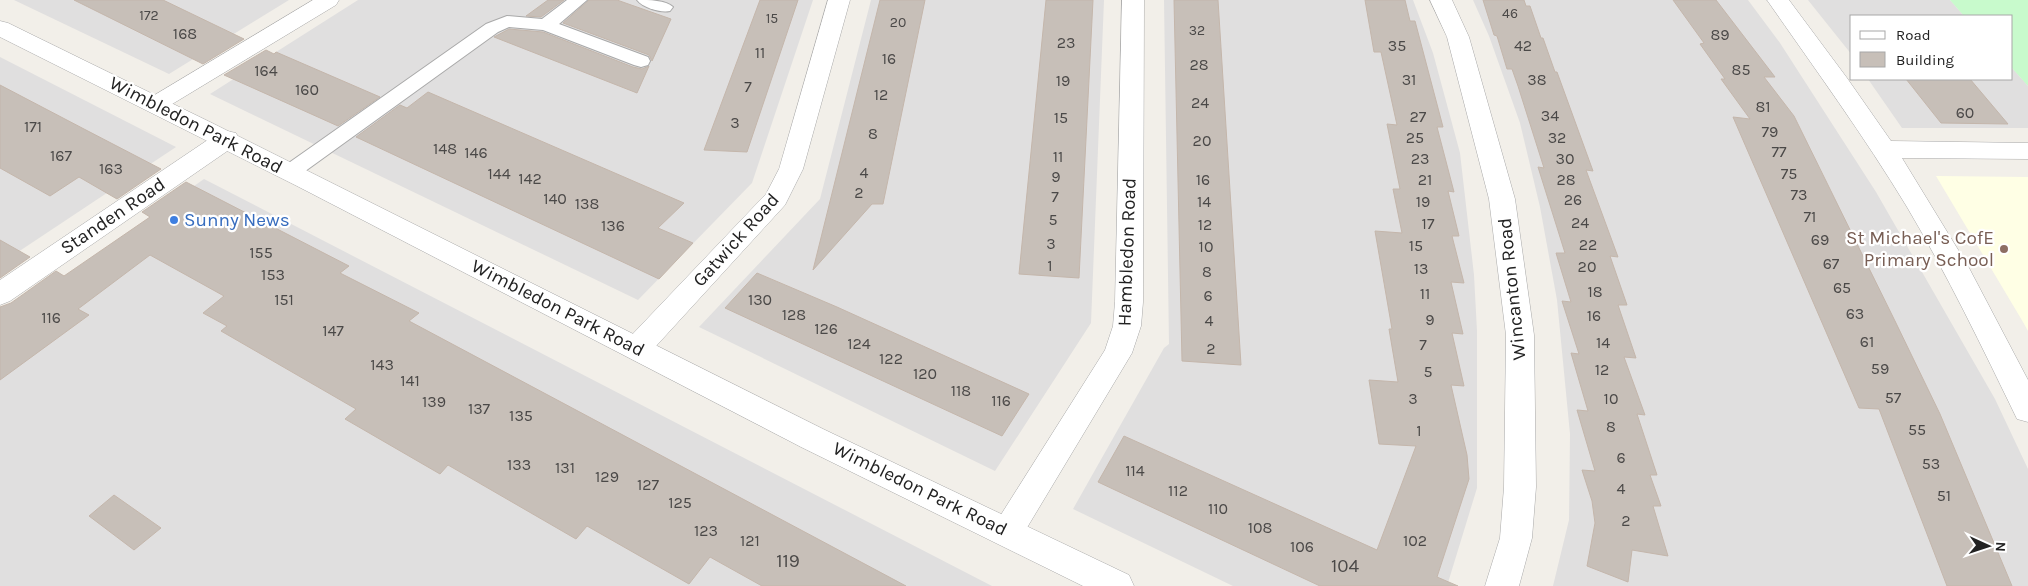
<svg xmlns="http://www.w3.org/2000/svg" width="2028" height="586" font-family="Karla,sans-serif">
<style>
.residential{fill:#e0dfdf}
.education{fill:#ffffe5}
.park{fill:#c8facc}
.building{fill:#c7bfb8;stroke:#c4b6ab}
.lines{fill:none;stroke-linecap:round;stroke-linejoin:round}
.service-casing{stroke:#a9a9a9;stroke-width:2}
.minor-casing{stroke:#a9a9a9;stroke-width:1}
.tertiary-casing{stroke:#a9a9a9;stroke-width:1}
.service{fill:#fff;fill-rule:evenodd}
.minor{fill:#fff;fill-rule:evenodd}
.tertiary{fill:#fff;fill-rule:evenodd}
.shop-dot{fill:#3f7fe0;stroke:#fff;stroke-width:2}
.education-dot{fill:#8d6e63;stroke:#fff;stroke-width:2}
.labels{text-anchor:middle;dominant-baseline:central;stroke-width:4.5;stroke-linejoin:round;paint-order:stroke}
.far-number-label{font-size:14px;fill:#4b4948}
.number-label{font-size:16px;fill:#4b4948}
.street-label{font-size:19px;fill:#222;stroke:#fff}
.shop-label{font-size:19px;fill:#366cbe;stroke:#fff;text-anchor:start}
.education-label{font-size:19px;fill:#785e54;stroke:#fff;text-anchor:end}
.near-number-label{font-size:19px;fill:#4b4948}
</style>
<rect width="100%" height="100%" fill="#f2efe9"/>
<g class="residential">
<polygon points="14,0 289,0 169,74"/>
<polygon points="358,0 813,0 752,183 638,300 210,94"/>
<polygon points="871,0 1104,0 1091,323 995,471 699,327 820,199"/>
<polygon points="1164,0 1413,0 1433,53 1460,153 1474,275 1477,331 1477,488 1447,586 1233,586 1073,509 1164,348 1169,344"/>
<polygon points="1473,0 1748,0 1780,43 1876,192 1995,399 2028,469 2028,586 1553,586 1569,520 1570,434 1557,300 1540,207 1520,123 1489,36"/>
<polygon points="1808,0 1950,0 1964,16 1852,16 1852,55"/>
<polygon points="0,57 176,147 0,264"/>
<polygon points="2012,68 2028,86 2028,128 1902,128 1868,79 2012,79"/>
<polygon points="204,179 992,586 0,586 0,322"/>
</g>
<polygon class="education" points="1936,176 2028,177 2028,331 2023,322"/>
<polygon class="park" points="1950,0 2028,0 2028,86 2012,68 2012,16 1964,16"/>
<g class="building">
<polygon points="74,0 163,0 244,39 203,64"/>
<polygon points="548,0 564,0 541,17 526,16"/>
<polygon points="589,0 617,0 671,19 652,61 649,55 563,23"/>
<polygon points="760,0 798,0 747,152 704,150"/>
<polygon points="880,0 925,0 883,204 872,204 813,270"/>
<polygon points="1046,0 1093,0 1079,278 1019,274"/>
<polygon points="1174,0 1218,0 1241,365 1182,361"/>
<polygon points="1365,0 1405,0 1410,21 1415,21 1443,127 1437,127 1454,192 1448,191 1459,236 1452,236 1464,283 1451,282 1463,334 1452,333 1464,386 1451,385 1467,455 1469,479 1437,577 1458,586 1320,586 1098,482 1124,436 1377,550 1416,446 1379,444 1369,380 1398,382 1389,329 1392,329 1375,231 1402,233 1393,189 1400,189 1387,124 1397,125 1381,52 1374,52"/>
<polygon points="1483,0 1524,0 1526,6 1530,6 1541,38 1543,38 1555,72 1557,72 1593,171 1586,170 1618,257 1610,256 1627,305 1618,305 1636,358 1624,357 1645,415 1637,414 1657,475 1650,475 1661,506 1653,506 1668,556 1632,550 1628,582 1587,566 1595,523 1592,501 1582,470 1595,471 1577,410 1588,411 1571,353 1579,354 1562,301 1571,302 1556,253 1565,253 1538,167 1544,168 1518,86 1512,69 1507,69 1497,36 1494,35"/>
<polygon points="1673,0 1716,0 1775,77 1764,77 1794,116 1895,321 1940,414 2012,586 1947,586 1879,409 1859,408 1733,117 1750,119 1721,79 1725,79 1700,44 1704,43"/>
<polygon points="509,29 543,32 633,67 642,69 649,66 637,93 494,37"/>
<polygon points="266,50 274,54 276,52 380,97 338,126 224,75"/>
<polygon points="1906,79 1970,79 2008,124 1941,123"/>
<polygon points="0,85 84,129 161,169 117,199 79,177 50,196 0,168"/>
<polygon points="428,92 684,203 658,228 693,243 659,279 356,137 400,105 407,108"/>
<polygon points="186,182 349,266 340,273 419,313 409,321 906,586 762,586 710,557 689,584 587,526 576,539 448,465 440,474 345,419 356,409 221,331 227,326 203,313 224,296 150,255 78,309 89,315 0,380 0,307 11,303 56,271 64,276 150,217 142,212"/>
<polygon points="0,240 30,257 0,278"/>
<polygon points="757,273 837,307 1029,394 1002,436 725,308"/>
<polygon points="114,495 161,528 134,550 89,516"/>
</g>
<g class="lines">
<g class="service-casing">
<g id="service">
<polygon points="567,0 587,0 559,24 648,57 650,61 648,65 641,67 634,65 543,30 509,27 498,32 297,177 290,179 283,177 280,172 283,167 486,24 507,16 542,19"/>
<path d="M637,0C649,0 666,0 673,7L670,11C661,13 643,8 637,0Z"/>
</g>
</g>
<g class="minor-casing">
<g id="minor">
<polygon points="313,0 339,0 336,5 164,109 156,112 148,109 144,104 148,99"/>
<polygon points="828,0 850,0 803,169 785,205 647,356 637,359 627,356 623,348 627,340 766,194 779,169"/>
<polygon points="1122,0 1144,0 1143,302 1141,326 1132,353 1019,541 1008,546 997,541 992,531 997,521 1105,350 1113,326 1115,302"/>
<polygon points="1430,0 1452,0 1469,37 1515,199 1534,335 1536,487 1532,538 1519,586 1485,586 1500,538 1504,487 1506,335 1489,199 1447,37"/>
<path d="M1767,0H1789L1847,78L1891,141L2028,143V159L1902,158L1968,266L2028,380V422L2017,419C1982,347 1948,276 1907,207C1864,136 1815,69 1767,0Z"/>
<polygon points="227,131 236,133 239,139 236,145 10,301 0,305 0,280 218,133"/>
</g>
</g>
<g class="tertiary-casing">
<polygon id="tertiary" points="0,21 8,23 212,123 823,429 1129,575 1134,586 1083,586 801,447 297,186 0,37"/>
</g>
<use href="#service" class="service"/>
<use href="#minor" class="minor"/>
<use href="#tertiary" class="tertiary"/>
</g>
<circle class="shop-dot" cx="174" cy="220" r="5"/>
<circle class="education-dot" cx="2004" cy="249" r="5"/>
<g class="labels">
<g class="far-number-label">
<text x="1510" y="13">46</text>
<text x="149" y="15">172</text>
<text x="772" y="18">15</text>
<text x="898" y="22">20</text>
<text x="1197" y="30">32</text>
</g>
<g class="number-label">
<text x="185" y="33">168</text>
<text x="1720" y="34">89</text>
<text x="1066" y="42">23</text>
<text x="1397" y="45">35</text>
<text x="1523" y="45">42</text>
<text x="760" y="52">11</text>
<text x="889" y="58">16</text>
<text x="1199" y="64">28</text>
<text x="1741" y="69">85</text>
<text x="266" y="70">164</text>
<text x="1409" y="79">31</text>
<text x="1537" y="79">38</text>
<text x="1063" y="80">19</text>
<text x="748" y="86">7</text>
<text x="307" y="89">160</text>
<text x="881" y="94">12</text>
<text x="1200" y="102">24</text>
<text x="1763" y="106">81</text>
<text x="1965" y="112">60</text>
<text x="1550" y="115">34</text>
<text x="1418" y="116">27</text>
<text x="1061" y="117">15</text>
<text x="735" y="122">3</text>
<text x="33" y="126">171</text>
<text x="1770" y="131">79</text>
<text x="873" y="133">8</text>
<text x="1415" y="137">25</text>
<text x="1557" y="137">32</text>
<text x="1202" y="140">20</text>
<text x="445" y="148">148</text>
<text x="1779" y="151">77</text>
<text x="476" y="152">146</text>
<text x="61" y="155">167</text>
<text x="1058" y="156">11</text>
<text x="1420" y="158">23</text>
<text x="1565" y="158">30</text>
<text x="111" y="168">163</text>
<text x="864" y="172">4</text>
<text x="499" y="173">144</text>
<text x="1789" y="173">75</text>
<text x="1056" y="176">9</text>
<text x="530" y="178">142</text>
<text x="1203" y="179">16</text>
<text x="1425" y="179">21</text>
<text x="1566" y="179">28</text>
<text x="859" y="192">2</text>
<text x="1799" y="194">73</text>
<text x="1055" y="196">7</text>
<text x="555" y="198">140</text>
<text x="1573" y="199">26</text>
<text x="1204" y="201">14</text>
<text x="1423" y="201">19</text>
<text x="587" y="203">138</text>
<text x="1810" y="216">71</text>
<text x="1053" y="219">5</text>
<text x="1580" y="222">24</text>
<text x="1428" y="223">17</text>
<text x="1205" y="224">12</text>
<text x="613" y="225">136</text>
<text x="1820" y="239">69</text>
<text x="1051" y="243">3</text>
<text x="1588" y="244">22</text>
<text x="1416" y="245">15</text>
<text x="1206" y="246">10</text>
<text x="261" y="252">155</text>
<text x="1831" y="263">67</text>
<text x="1050" y="265">1</text>
<text x="1587" y="266">20</text>
<text x="1421" y="268">13</text>
<text x="1207" y="271">8</text>
<text x="273" y="274">153</text>
<text x="1842" y="287">65</text>
<text x="1595" y="291">18</text>
<text x="1425" y="293">11</text>
<text x="1208" y="295">6</text>
<text x="284" y="299">151</text>
<text x="760" y="299">130</text>
<text x="1855" y="313">63</text>
<text x="794" y="314">128</text>
<text x="1594" y="315">16</text>
<text x="51" y="317">116</text>
<text x="1430" y="319">9</text>
<text x="1209" y="320">4</text>
<text x="826" y="328">126</text>
<text x="333" y="330">147</text>
<text x="1867" y="341">61</text>
<text x="1603" y="342">14</text>
<text x="859" y="343">124</text>
<text x="1423" y="344">7</text>
<text x="1211" y="348">2</text>
<text x="891" y="358">122</text>
<text x="382" y="364">143</text>
<text x="1880" y="368">59</text>
<text x="1602" y="369">12</text>
<text x="1428" y="371">5</text>
<text x="925" y="373">120</text>
<text x="410" y="380">141</text>
<text x="961" y="390">118</text>
<text x="1893" y="397">57</text>
<text x="1413" y="398">3</text>
<text x="1611" y="398">10</text>
<text x="1001" y="400">116</text>
<text x="434" y="401">139</text>
<text x="479" y="408">137</text>
<text x="521" y="415">135</text>
<text x="1611" y="426">8</text>
<text x="1917" y="429">55</text>
<text x="1419" y="430">1</text>
<text x="1621" y="457">6</text>
<text x="1931" y="463">53</text>
<text x="519" y="464">133</text>
<text x="565" y="467">131</text>
<text x="1135" y="470">114</text>
<text x="607" y="476">129</text>
<text x="648" y="484">127</text>
<text x="1621" y="488">4</text>
<text x="1178" y="490">112</text>
<text x="1944" y="495">51</text>
<text x="680" y="502">125</text>
<text x="1218" y="508">110</text>
<text x="1626" y="520">2</text>
<text x="1260" y="527">108</text>
<text x="706" y="530">123</text>
<text x="750" y="540">121</text>
<text x="1415" y="540">102</text>
<text x="1302" y="546">106</text>
</g>
<g class="street-label">
<text transform="translate(196 125) rotate(27)">Wimbledon Park Road</text>
<text transform="translate(113 216) rotate(-34)">Standen Road</text>
<text transform="translate(736 240) rotate(-48)">Gatwick Road</text>
<text transform="translate(1127 252) rotate(-88)">Hambledon Road</text>
<text transform="translate(1512 289) rotate(-96)">Wincanton Road</text>
<text transform="translate(558 308) rotate(27)">Wimbledon Park Road</text>
<text transform="translate(920 489) rotate(26)">Wimbledon Park Road</text>
</g>
<g class="shop-label">
<text x="184" y="220">Sunny News</text>
</g>
<g class="education-label">
<text x="1994" y="238">St Michael's CofE<tspan x="1994" dy="22">Primary School</tspan></text>
</g>
<g class="near-number-label">
<text x="788" y="561">119</text>
<text x="1345" y="566">104</text>
</g>
</g>
<rect x="1850" y="15" width="162" height="65" fill="#ffffff" stroke="#a7a7a7"/>
<rect x="1860" y="31" width="25" height="8" fill="#ffffff" stroke="#a7a7a7"/>
<text x="1896" y="40" font-size="15" fill="#222222">Road</text>
<rect x="1860" y="52" width="25" height="15" fill="#c7bfb8" stroke="#a7a7a7"/>
<text x="1896" y="65" font-size="15" fill="#222222">Building</text>
<g transform="translate(1988 546) rotate(93)" stroke="#ffffff" stroke-width="4" paint-order="stroke">
<path d="M0-4L9 19L0 12L-9 19Z" fill="#222222"/>
<text y="-8" font-size="14" font-weight="bold" text-anchor="middle" fill="#222222">N</text>
</g>
</svg>
